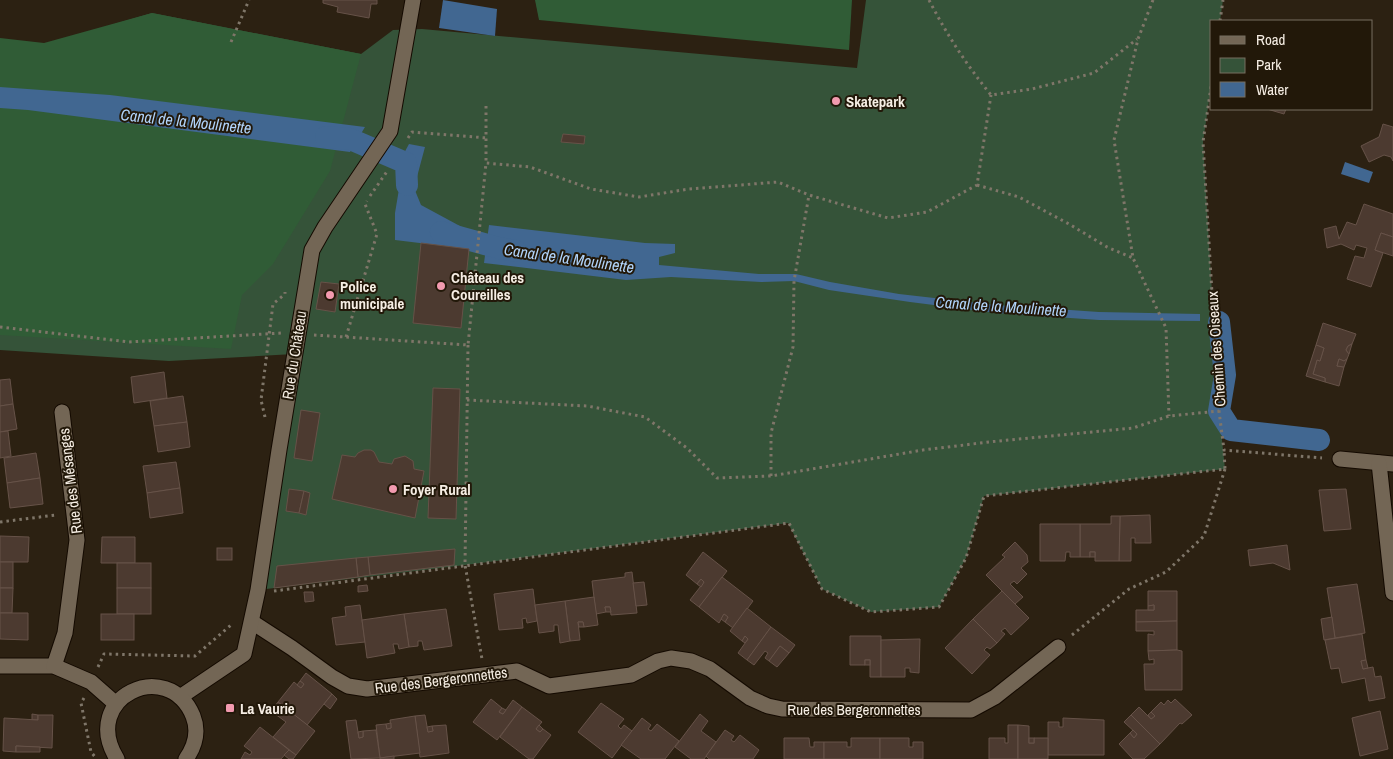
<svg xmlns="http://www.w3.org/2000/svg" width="1393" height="759" font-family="'Archivo Narrow',sans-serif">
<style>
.green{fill:#355339}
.forest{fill:#305c36}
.water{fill:#416791}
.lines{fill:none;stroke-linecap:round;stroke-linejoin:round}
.canal{stroke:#416791;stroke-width:22}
.building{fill:#4c3a30;stroke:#665248}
.minor-casing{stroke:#140a01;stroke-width:17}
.path{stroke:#7f7669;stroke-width:3;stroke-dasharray:2.5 4;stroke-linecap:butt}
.minor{stroke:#736655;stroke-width:15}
.poi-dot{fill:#f29aaf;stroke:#221809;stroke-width:2}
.labels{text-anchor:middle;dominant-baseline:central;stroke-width:4;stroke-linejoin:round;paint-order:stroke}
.poi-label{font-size:15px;font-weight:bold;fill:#f6eee4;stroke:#221809;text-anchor:start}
.street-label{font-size:15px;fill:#f6eee4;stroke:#221809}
.water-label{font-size:16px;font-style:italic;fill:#b1d4fb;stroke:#221809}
</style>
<rect width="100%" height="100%" fill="#2c2112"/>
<polygon class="green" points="866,0 1223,0 1220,21 1212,21 1212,80 1203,142 1219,411 1225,469 984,496 966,558 939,607 871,612 822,589 788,523 465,565 258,590 294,354 169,361 0,350 0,41 40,46 152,13 361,54 393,30 422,29 857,68"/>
<g class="forest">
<polygon points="535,0 852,0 849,50 539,20"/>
<polygon points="152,13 361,54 330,171 273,264 242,295 231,349 0,335 0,38 44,43"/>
</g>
<g class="water">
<polygon points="443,0 497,9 495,36 439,28"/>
<polygon points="0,87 110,95 365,127 350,152 28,110 0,108"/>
<polygon points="409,144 425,147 414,188 421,205 471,232 469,249 395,240 395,213 402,171 396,168"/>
<polygon points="1345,162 1373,172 1369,183 1341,174"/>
<polygon points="489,225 645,243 675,244 675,253 659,257 659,265 759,274 796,274 830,282 899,294 996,305 1099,312 1200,314 1200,321 1099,320 997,313 910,302 829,290 794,281 761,282 671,277 626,280 484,263"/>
</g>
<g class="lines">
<g class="canal">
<polyline points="326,137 350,139 406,163 407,185"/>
<polyline points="441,232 499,248 516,251"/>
<polyline points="1219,322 1225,375 1219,411 1231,430 1319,440"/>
</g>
</g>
<g class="building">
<polygon points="323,0 377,0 377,4 371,4 369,18 337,12 338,7 323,3"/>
<polygon points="1267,109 1286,109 1284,114"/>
<polygon points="1383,124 1393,127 1393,161 1391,157 1384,155 1369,162 1361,146 1379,137"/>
<polygon points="563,134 585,136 584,144 561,142"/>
<polygon points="1364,204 1393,214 1393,237 1381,233 1375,250 1383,253 1371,287 1347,279 1355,256 1364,258 1367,248 1356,245 1354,250 1341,244 1327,248 1324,229 1336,226 1339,239 1347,222 1356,225"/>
<polygon points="1381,233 1393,237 1393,256 1375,250"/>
<polygon points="421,243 469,249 461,328 413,323"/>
<polygon points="321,282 339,284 335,312 316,309"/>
<polygon points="1323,323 1356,334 1352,344 1348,346 1346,350 1349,354 1347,359 1344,361 1339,359 1337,366 1344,367 1339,386 1325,382 1325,378 1313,374 1317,360 1320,361 1324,348 1316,345"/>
<polygon points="1352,344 1349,354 1346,350 1348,346"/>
<polygon points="1316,345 1324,348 1320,361 1317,360 1313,374 1325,378 1325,382 1306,376"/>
<polygon points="1339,359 1344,361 1347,359 1344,367 1337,366"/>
<polygon points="164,372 167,398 134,403 131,377"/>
<polygon points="10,379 13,404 0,406 0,380"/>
<polygon points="433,388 460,389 456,519 428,518"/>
<polygon points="183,396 187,422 154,426 150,401"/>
<polygon points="13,404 17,429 0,432 0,406"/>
<polygon points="301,410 320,413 312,461 294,458"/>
<polygon points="187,422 190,447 158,452 154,426"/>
<polygon points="8,431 11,456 0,458 0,432"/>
<polygon points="364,450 371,450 374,452 379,462 392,464 394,459 405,456 413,461 414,469 424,471 415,518 332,499 342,455 355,457 358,453"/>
<polygon points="36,453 40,478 7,483 4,458"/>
<polygon points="176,462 180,488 147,493 143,466"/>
<polygon points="40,478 43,504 10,508 7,483"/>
<polygon points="180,488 183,513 150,518 147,493"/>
<polygon points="289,489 304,491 299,513 286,511"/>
<polygon points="1346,489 1351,529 1324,531 1319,490"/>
<polygon points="304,491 310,493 306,515 299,513"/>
<polygon points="1150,515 1151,543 1135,543 1135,538 1131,538 1131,561 1119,561 1120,516"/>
<polygon points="1111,516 1120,516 1119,561 1095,561 1095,552 1090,552 1090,557 1080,557 1080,524 1111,524"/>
<polygon points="1040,524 1080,524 1080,557 1070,557 1070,552 1066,552 1065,561 1040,561"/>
<polygon points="0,536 29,537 28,562 0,562"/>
<polygon points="102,537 135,537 135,563 101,563"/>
<polygon points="1015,542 1027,555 1028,562 1021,568 1027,574 1017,584 1014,581 1010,584 1023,597 1015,604 986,575 1005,557 1002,555"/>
<polygon points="1287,545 1290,570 1273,563 1250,566 1248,550"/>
<rect x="217" y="548" width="15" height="12"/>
<polygon points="455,549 454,565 370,575 368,557"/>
<polygon points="703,552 727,571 699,607 690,600 704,582 701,579 697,584 686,575"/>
<rect x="1090" y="552" width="5" height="5"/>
<polygon points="368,557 370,575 358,577 356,558"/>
<polygon points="356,558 358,577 274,588 277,566"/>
<rect x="0" y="562" width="13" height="26"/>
<rect x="117" y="563" width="34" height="25"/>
<polygon points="632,572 637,613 611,615 610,607 605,607 606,612 596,614 592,581 625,577 625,573"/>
<polygon points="722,577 753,601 733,628 725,622 728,617 724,614 719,623 699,607"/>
<polygon points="701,579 704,582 701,587 697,584"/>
<polygon points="644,582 647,605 636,606 633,583"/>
<polygon points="1357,584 1365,633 1335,638 1327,588"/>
<polygon points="367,585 368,591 358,592 358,586"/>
<polygon points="0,588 13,588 12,613 0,613"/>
<rect x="117" y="588" width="34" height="26"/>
<polygon points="533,589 537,621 527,623 526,618 522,619 523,628 499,630 494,594"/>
<polygon points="1002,591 1029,618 1011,635 1005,628 1001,631 1005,634 997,643 973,619"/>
<polygon points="1148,591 1177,591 1177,621 1136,622 1136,610 1154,610 1154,605 1148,606"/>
<polygon points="304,592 313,592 314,601 305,602"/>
<polygon points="594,597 598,625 584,627 583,622 578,622 580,640 570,641 565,601"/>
<polygon points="565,601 570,641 560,643 558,625 554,625 554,631 539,633 535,605"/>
<polygon points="360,605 365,642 336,645 332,618 346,616 345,607"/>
<polygon points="1154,605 1154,610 1148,610 1148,606"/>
<polygon points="605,607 610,607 611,612 606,612"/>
<polygon points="747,608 771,627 747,660 738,653 748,639 745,636 742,641 730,631"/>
<polygon points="446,609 452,646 424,650 422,641 418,641 418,646 409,647 404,614"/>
<polygon points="0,613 28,613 28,640 0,639"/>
<rect x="101" y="614" width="33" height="26"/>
<polygon points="404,614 409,647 399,649 398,644 393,644 395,653 367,658 362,620"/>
<polygon points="724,614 728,617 725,622 721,619"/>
<polygon points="1332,617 1335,638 1324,640 1321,619"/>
<polygon points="973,619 997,643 990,649 987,647 984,650 990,655 972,674 945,648"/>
<polygon points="1177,621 1177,650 1148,651 1148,634 1154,635 1154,631 1136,631 1136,622"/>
<polygon points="578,622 583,622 584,627 579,627"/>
<polygon points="771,627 795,645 789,653 780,646 769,661 765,658 768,653 765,651 754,665 747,660"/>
<polygon points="1362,634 1366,660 1361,661 1363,669 1373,667 1375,677 1381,676 1385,698 1369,701 1365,678 1342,683 1339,668 1331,669 1325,640"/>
<polygon points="745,636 748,639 745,643 742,641"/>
<polygon points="850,636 881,636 881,677 870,677 870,660 865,660 865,665 850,665"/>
<polygon points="920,639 919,673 910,672 910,668 905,668 905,677 881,677 881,640"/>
<polygon points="780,646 789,653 777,667 769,661"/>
<polygon points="1177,650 1182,651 1182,690 1145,690 1144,664 1154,664 1154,659 1149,660 1148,651"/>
<rect x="865" y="660" width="5" height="5"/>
<polygon points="1366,660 1368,668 1363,669 1361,661"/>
<polygon points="306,673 332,694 307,725 278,702 294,682 301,688 304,684 300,681"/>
<polygon points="300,681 304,684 301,688 297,685"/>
<polygon points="332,694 337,699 330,709 324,704"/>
<polygon points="491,699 502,708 499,712 503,714 513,700 522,707 497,740 473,722"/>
<polygon points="1175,699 1192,715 1182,724 1180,723 1160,744 1131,715 1139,707 1151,719 1155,716 1151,712 1161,702 1164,705 1168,700 1171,703"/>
<polygon points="278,702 315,731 296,755 273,737 286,722 271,711"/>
<polygon points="601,703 624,719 618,726 621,729 624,725 632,731 612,758 578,732"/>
<polygon points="522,707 542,722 536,729 540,732 543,729 551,735 533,759 529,759 500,737"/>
<polygon points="502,708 506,710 503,714 499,712"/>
<polygon points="1380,711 1388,749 1360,756 1352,718"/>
<polygon points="1151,712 1155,716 1151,719 1148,715"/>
<polygon points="32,714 38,715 38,720 32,720"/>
<polygon points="700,714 708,721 701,731 716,742 704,759 691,759 675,747"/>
<polygon points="38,715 53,715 52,748 16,746 16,752 3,751 4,718 38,720"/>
<polygon points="425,715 428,732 433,731 432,726 446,725 449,753 420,757 415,716"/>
<polygon points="1131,715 1160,744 1144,759 1133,759 1119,744 1130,733 1134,738 1137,734 1124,722"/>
<polygon points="415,716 420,753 380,758 376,725 386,724 387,729 391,728 390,720"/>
<polygon points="642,718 651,725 648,729 651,731 657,724 679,741 665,759 641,759 621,745"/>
<polygon points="1063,718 1104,720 1104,755 1048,755 1048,722 1059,722 1059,727 1063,727"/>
<polygon points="356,720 359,738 363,737 363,731 376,730 380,758 351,759 346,721"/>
<polygon points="391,723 391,728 387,729 386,724"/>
<polygon points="539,725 543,729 540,732 536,729"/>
<polygon points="1008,725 1018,725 1018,759 989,759 989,738 1005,738 1005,743 1008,743"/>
<polygon points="1018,725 1029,726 1029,743 1034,743 1034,738 1048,738 1048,759 1018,759"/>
<polygon points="432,726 433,731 428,732 427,727"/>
<polygon points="260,727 289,750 281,759 241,759 245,752 250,755 252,752 244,746"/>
<polygon points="725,730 734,736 731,740 734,742 740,735 759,750 753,759 709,759 706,756"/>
<polygon points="1133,730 1137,734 1134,738 1130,733"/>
<polygon points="363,731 363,737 359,738 358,732"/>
<polygon points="784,738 809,738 810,747 814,747 814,742 824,742 824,759 784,759"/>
<polygon points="851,738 880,738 880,759 824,759 824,742 847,742 847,747 851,747"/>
<polygon points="880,738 909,738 909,747 913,747 913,742 923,742 923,759 880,759"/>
<rect x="1029" y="738" width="5" height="5"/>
<polygon points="16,746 40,747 40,752 16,752"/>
<polygon points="289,750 296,755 293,759 289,759 284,755"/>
<polygon points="394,756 394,759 380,759 380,758"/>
</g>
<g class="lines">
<g class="minor-casing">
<g id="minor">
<polyline points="1340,459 1393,464"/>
<polyline points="1379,463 1393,593"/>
<polyline points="252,622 292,648 332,677 348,686 367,689 517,671 549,686 631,675 658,661 671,658 691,661 710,669 750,698 768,706 782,709 971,710 995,697 1058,647"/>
<polyline points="0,666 54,666 91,682 116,704"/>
<polyline points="54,666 65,633 77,540 62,412"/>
<polyline points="180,697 244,654 258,590 279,450 312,250 325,227 390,131 413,0"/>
<path d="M117,759C79,697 168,656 193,716C199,731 195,746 186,759"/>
</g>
</g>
<g class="path">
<path d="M929,0C947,35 966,64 991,95L1032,89L1094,73L1137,39"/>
<polyline points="1153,0 1138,39 1114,140 1133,258 1166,328 1169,416"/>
<polyline points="1220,21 1223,0"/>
<polyline points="231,42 249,0"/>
<polyline points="1212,80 1203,142 1219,411 1224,450 1322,458"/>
<polyline points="486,106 486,163"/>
<polyline points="408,138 412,132 487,138"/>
<polyline points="977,185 1019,197 1069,224 1107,247 1133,258"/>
<polyline points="370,196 388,170"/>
<polyline points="0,327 129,342 281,333"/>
<polyline points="314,335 468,345 486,163 530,167 591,189 639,197 689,189 778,182 809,195 888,218 927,212 977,185 991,95"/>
<polyline points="346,337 377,234 365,204 367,201"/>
<polyline points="468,345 465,565 482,659"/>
<polyline points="467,400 587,406 645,417 687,448 717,478 771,476 923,450 989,442 1133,428 1169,416 1219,411"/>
<polyline points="265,417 261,400 273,304 285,294 285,292"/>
<polyline points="771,476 771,433 793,347 794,281 809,195"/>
<polyline points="0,522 56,515"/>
<polyline points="274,591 789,523 822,589 871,612 939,607 966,558 984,496 1225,469 1224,450"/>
<polyline points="1072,635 1129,589 1166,572 1204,536 1225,469"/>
<polyline points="98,667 104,654 195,656 231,625"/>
<polyline points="84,698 81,703 91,752 96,758"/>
</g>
<use href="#minor" class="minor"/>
</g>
<g class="poi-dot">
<circle cx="836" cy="101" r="5"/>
<circle cx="441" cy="286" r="5"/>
<circle cx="330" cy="295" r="5"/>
<circle cx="393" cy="489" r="5"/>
<rect x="225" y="703" width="10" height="10" rx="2.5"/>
</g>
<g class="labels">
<g class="poi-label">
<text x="846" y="101">Skatepark</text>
<text x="451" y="277">Château des<tspan x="451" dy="17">Coureilles</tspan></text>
<text x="340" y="286">Police<tspan x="340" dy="17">municipale</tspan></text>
<text x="403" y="489">Foyer Rural</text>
<text x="240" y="708">La Vaurie</text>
</g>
<g class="street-label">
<text transform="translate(1216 349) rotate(-94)">Chemin des Oiseaux</text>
<text transform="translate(294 355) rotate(-81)">Rue du Château</text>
<text transform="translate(70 481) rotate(-97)">Rue des Mésanges</text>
<text transform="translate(441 680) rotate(-7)">Rue des Bergeronnettes</text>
<text x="854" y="709">Rue des Bergeronnettes</text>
</g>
<g class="water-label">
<text transform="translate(186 121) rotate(6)">Canal de la Moulinette</text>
<text transform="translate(569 258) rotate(8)">Canal de la Moulinette</text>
<text transform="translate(1001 306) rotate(4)">Canal de la Moulinette</text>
</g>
</g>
<rect x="1210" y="20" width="162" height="90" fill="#221809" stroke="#776e61"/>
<rect x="1220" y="36" width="25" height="8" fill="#736655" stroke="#776e61"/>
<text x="1256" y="45" font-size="15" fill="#f6eee4">Road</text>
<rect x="1220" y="58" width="25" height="15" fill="#355339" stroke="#776e61"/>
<text x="1256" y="70" font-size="15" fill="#f6eee4">Park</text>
<rect x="1220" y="82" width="25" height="15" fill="#416791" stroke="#776e61"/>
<text x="1256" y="95" font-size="15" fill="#f6eee4">Water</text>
</svg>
